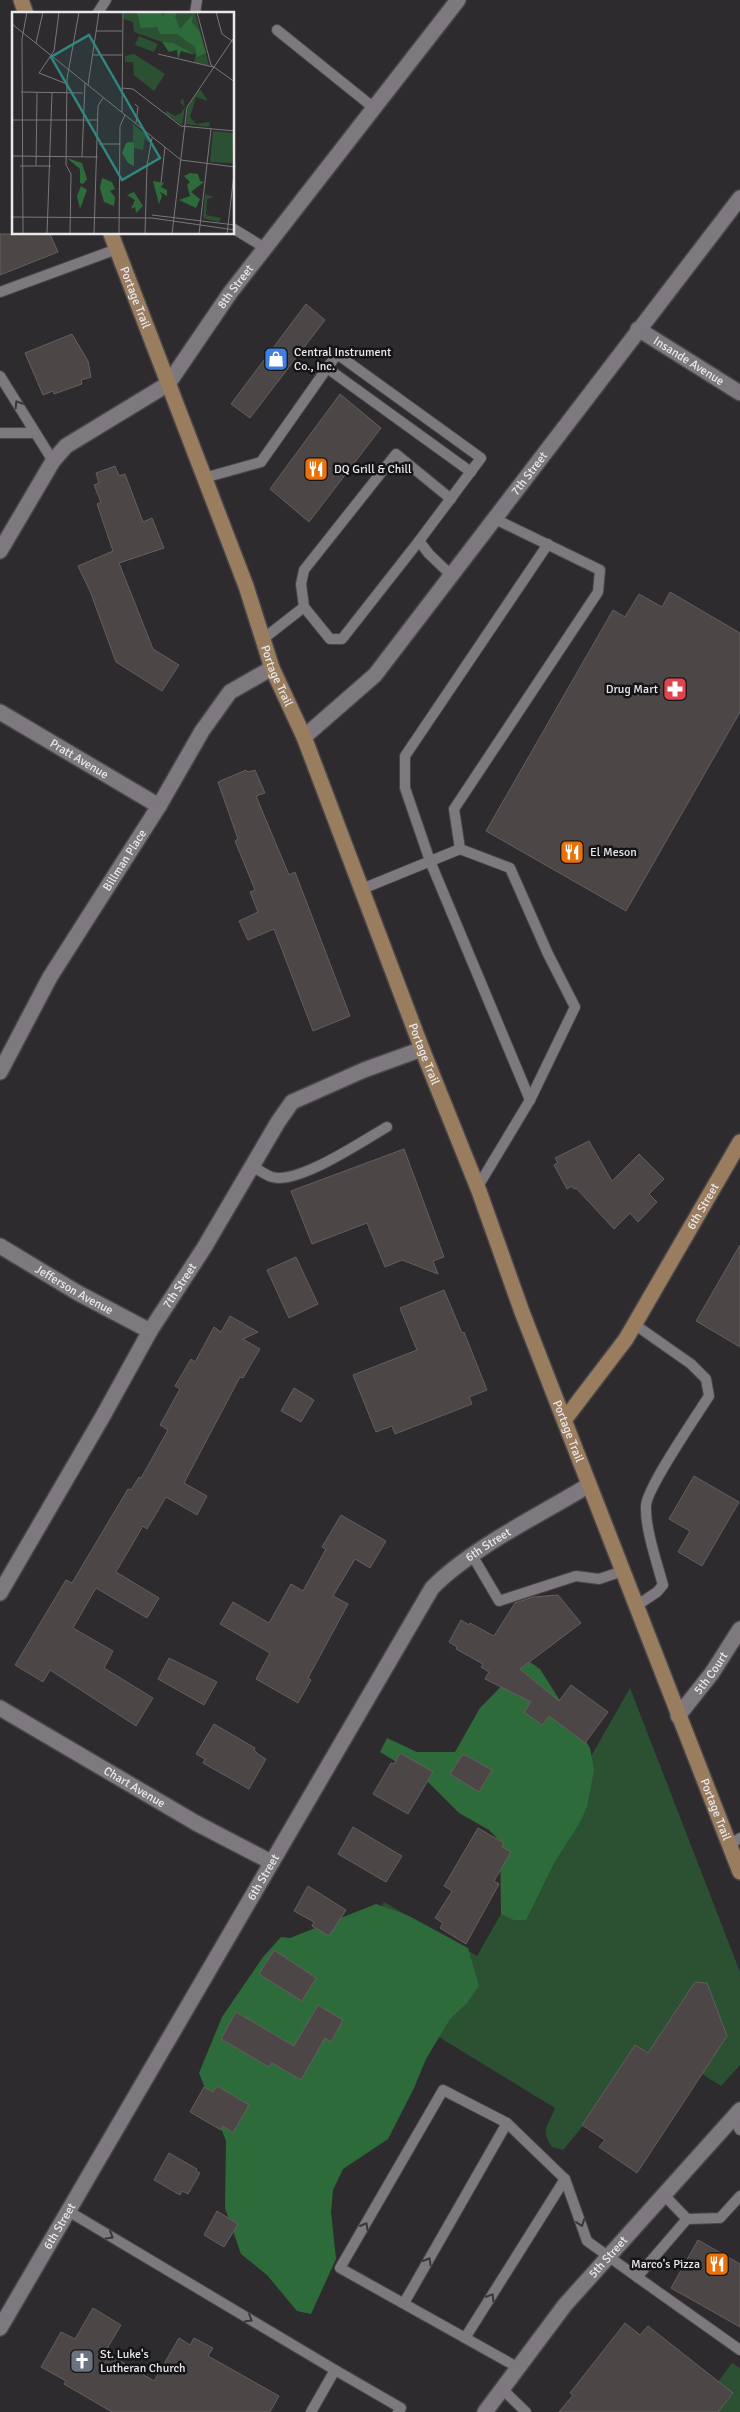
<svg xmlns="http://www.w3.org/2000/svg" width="740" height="2412" font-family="Signika,sans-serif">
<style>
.green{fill:#2b5132}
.forest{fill:#2e6b3b}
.building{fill:#4c4646;stroke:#655e5e}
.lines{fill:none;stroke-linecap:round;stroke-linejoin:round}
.lane-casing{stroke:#49464a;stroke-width:12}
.street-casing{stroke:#49464a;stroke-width:18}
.secondary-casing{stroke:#49464a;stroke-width:18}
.lane{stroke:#7d797e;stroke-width:10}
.street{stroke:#7d797e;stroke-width:15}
.secondary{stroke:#9a7c5e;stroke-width:15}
.oneway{stroke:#39373a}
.labels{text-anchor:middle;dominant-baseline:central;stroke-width:5;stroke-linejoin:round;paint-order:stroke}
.street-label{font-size:12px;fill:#eae8eb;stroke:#151416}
.poi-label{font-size:12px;fill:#eae8eb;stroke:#151416;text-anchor:start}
.inset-road{fill:none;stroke:#79777a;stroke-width:1}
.view{fill:#308781;fill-opacity:0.15;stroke:#308781;stroke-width:2.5}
.inset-edge{fill:none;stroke:#eae8eb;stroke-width:2.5}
</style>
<rect width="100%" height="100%" fill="#2e2b2f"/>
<g class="green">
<path d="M630,1688L740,1972V2065L721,2086L702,2074L727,2036L707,1984L695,1982L648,2053L635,2045L582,2125L583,2126L563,2150L552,2147C540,2129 548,2127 555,2108L434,2034L347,1968L384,1902L477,1956Z"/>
<polygon points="732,2363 740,2368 740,2412 718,2412 733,2394 718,2382"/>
</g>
<g class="forest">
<polygon points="524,1658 540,1669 590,1748 594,1770 587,1807 579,1824 554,1863 526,1920 514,1920 501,1914 500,1841 489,1830 459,1813 425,1779 380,1752 387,1738 417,1752 455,1752 480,1708 517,1670"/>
<polygon points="376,1904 409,1916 468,1948 479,1986 467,2003 450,2019 426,2059 414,2088 388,2139 343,2169 333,2190 331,2212 336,2259 311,2314 297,2311 267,2275 241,2254 225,2208 226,2141 199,2073 222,2017 263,1957 281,1937 290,1938"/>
</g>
<g class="building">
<polygon points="0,234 50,234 58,252 0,275"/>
<polygon points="306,304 325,320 250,418 231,404"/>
<polygon points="72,334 88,361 91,377 81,380 82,384 54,394 53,391 43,395 25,353"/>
<polygon points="340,394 381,428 309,522 270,489"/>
<polygon points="115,466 119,476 125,474 143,522 152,518 164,548 119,563 153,649 179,665 162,691 116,662 90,591 78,566 113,551 97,504 101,502 94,485 99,483 96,473"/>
<polygon points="670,592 740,633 740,712 626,911 486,831 613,610 625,617 639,594 662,607"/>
<polygon points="246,770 248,772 255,770 265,793 256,796 289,875 295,872 350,1016 313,1031 274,929 248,940 239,921 258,912 250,892 255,890 235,841 238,839 218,782"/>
<polygon points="589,1141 612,1181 639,1154 664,1179 649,1194 657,1202 638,1222 630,1213 614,1229 576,1188 574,1189 572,1186 567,1189 554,1165 558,1163 555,1158"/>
<polygon points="404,1149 444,1257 433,1261 438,1274 402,1260 385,1267 367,1223 312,1244 291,1191"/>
<polygon points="740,1245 740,1347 696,1321"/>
<polygon points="296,1257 318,1304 289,1318 267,1270"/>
<polygon points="444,1290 462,1333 464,1332 487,1390 469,1397 472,1404 395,1434 392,1426 376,1432 353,1375 417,1350 400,1308"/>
<polygon points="230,1316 258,1332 243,1339 260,1349 243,1378 240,1377 184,1483 207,1496 197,1515 166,1497 147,1529 143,1526 116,1572 159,1598 147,1618 96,1588 73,1628 113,1651 104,1668 153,1698 136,1726 50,1670 43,1682 15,1665 66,1580 72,1583 128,1489 131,1490 139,1477 141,1478 168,1430 160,1425 180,1389 175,1386 191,1359 195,1362 214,1327 221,1332"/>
<polygon points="294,1388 314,1400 301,1422 281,1411"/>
<polygon points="694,1476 739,1502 702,1566 678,1552 690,1531 669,1519"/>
<polygon points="341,1515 386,1541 370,1568 355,1559 333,1596 348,1604 308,1678 311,1680 298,1703 256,1679 270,1653 220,1624 233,1602 269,1623 291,1584 303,1591 326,1549 322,1547"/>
<polygon points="558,1595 581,1623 520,1669 559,1701 571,1685 608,1712 585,1743 549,1716 542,1725 524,1712 531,1702 485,1679 489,1672 481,1667 483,1664 456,1649 457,1647 449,1642 461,1620 469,1625 470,1623 494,1636 515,1603 533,1597"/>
<polygon points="169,1658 217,1682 204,1705 158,1679"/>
<polygon points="214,1724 255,1748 254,1750 258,1754 266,1759 249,1789 203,1763 205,1759 196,1754"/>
<polygon points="400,1753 433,1772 408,1814 373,1794 391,1763 394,1764"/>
<polygon points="463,1754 492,1770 479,1792 450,1774"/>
<polygon points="353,1827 402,1856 386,1882 338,1854"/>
<polygon points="478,1828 504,1843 502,1847 511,1852 494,1881 499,1884 466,1944 440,1928 443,1923 435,1918 452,1891 444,1886"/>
<polygon points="308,1886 346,1910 329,1936 312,1926 314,1922 294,1911"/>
<polygon points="274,1950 316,1978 302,2001 259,1974"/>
<polygon points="695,1982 707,1983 727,2036 637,2173 599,2147 605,2140 582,2125 635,2045 648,2053"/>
<polygon points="318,2005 343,2020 331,2042 325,2038 301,2080 272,2063 269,2067 221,2039 236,2012 294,2046"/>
<polygon points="217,2086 249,2105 233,2133 223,2126 221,2130 190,2112 204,2087 213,2092"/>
<polygon points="169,2153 197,2169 196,2171 200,2173 188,2194 182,2191 180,2195 154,2180"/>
<polygon points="217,2211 238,2224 224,2247 204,2235"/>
<polygon points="698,2240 740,2264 740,2327 671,2288"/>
<polygon points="93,2308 121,2325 105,2352 154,2381 179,2338 190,2345 194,2338 213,2348 208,2356 279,2396 270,2412 112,2412 64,2384 66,2381 41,2367 61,2332 75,2339"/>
<polygon points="625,2323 640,2335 648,2326 733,2393 718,2412 559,2412 573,2395 570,2393"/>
</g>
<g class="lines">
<g class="lane-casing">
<g id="lane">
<polyline points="97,14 106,0"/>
<polyline points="195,14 197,0"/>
<polyline points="277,30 374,108"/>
<polyline points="234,229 265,248"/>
<polyline points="0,292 117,249"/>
<polyline points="327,368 471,472"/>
<polyline points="0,376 53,461"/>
<polyline points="0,433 35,433"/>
<polyline points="204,478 261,462 337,354 481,458 419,541 429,554 452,576"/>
<polyline points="304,607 301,584 304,570 396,454 451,499"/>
<polyline points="263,639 304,607 330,639 342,639 419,541"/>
<polyline points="460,849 510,868 548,954 575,1007 530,1100 477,1188"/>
<polyline points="362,889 460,849 454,809 598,592 600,570 495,519"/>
<polyline points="530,1100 430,861 405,788 405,756 548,544"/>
<path d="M252,1166C258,1169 265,1175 272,1177C298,1185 362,1141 387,1127"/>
<path d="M634,1324L691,1364L706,1379L709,1396C697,1415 646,1489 646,1506C645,1528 657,1563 663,1585L657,1592L636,1606"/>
<polyline points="472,1555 499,1601 576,1576 599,1579 623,1571"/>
<polyline points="729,1845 740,1838"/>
<polyline points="733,2118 740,2130"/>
<polyline points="664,2195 687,2219"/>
<polyline points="68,2211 335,2370 311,2412"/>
<polyline points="637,2277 740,2350"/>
<polyline points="404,2303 507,2123"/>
<polyline points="465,2338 565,2179"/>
<polyline points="517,2367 340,2268 443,2090 507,2123 565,2179 587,2241 637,2277 687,2219 720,2218 740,2196"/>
<polyline points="335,2370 401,2408 398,2412"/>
<polyline points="502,2389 526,2412"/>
</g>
</g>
<g class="street-casing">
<g id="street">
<path id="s1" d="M638,329L740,393"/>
<path id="s2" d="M0,551L53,461L66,446L168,384L230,293L458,0"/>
<path id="s3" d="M0,712L159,806"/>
<path id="s4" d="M304,737L375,675L740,198"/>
<path id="s5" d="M0,1072L50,977L159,806L202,731L230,692L272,668"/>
<path id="s6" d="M0,1246L78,1293L150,1331"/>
<path id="s7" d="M0,1593L103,1416L150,1331L204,1248L278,1122L292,1102L364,1070L422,1049"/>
<path id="s8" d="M0,1708L196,1823L271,1862"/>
<path id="s9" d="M678,1716L712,1673L740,1629"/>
<path id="s10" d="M0,2328L432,1588C471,1548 540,1515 589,1485"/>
<path id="s11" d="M485,2412L565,2305L740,2110"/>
</g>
</g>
<g class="secondary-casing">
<g id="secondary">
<polyline points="21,0 26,14"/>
<path id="s12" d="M111,234L246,586L272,668L304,737L422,1049L479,1191L522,1312L740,1872"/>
<path id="s13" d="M565,1419L626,1339L740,1142"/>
</g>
</g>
<use href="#lane" class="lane"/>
<use href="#street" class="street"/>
<use href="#secondary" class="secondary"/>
</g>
<defs><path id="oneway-chevron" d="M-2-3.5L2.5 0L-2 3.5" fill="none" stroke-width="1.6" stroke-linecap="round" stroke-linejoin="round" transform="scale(1.25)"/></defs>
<g class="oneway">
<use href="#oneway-chevron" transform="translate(18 404) rotate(-122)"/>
<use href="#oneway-chevron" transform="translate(581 2223) rotate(70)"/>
<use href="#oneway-chevron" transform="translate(365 2226) rotate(-60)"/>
<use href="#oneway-chevron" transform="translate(110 2236) rotate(31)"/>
<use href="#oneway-chevron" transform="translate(428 2261) rotate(-60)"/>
<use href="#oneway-chevron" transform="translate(491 2297) rotate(-58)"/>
<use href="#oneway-chevron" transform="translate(249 2319) rotate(31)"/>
</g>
<defs>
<g id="shop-square" transform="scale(1.25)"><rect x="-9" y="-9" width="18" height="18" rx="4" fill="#3f7fe0" stroke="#151416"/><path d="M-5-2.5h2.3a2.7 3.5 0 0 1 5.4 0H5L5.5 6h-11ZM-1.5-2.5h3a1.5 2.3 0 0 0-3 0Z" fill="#fff"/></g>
<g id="restaurant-square" transform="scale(1.25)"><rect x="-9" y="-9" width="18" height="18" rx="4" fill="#e8710a" stroke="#151416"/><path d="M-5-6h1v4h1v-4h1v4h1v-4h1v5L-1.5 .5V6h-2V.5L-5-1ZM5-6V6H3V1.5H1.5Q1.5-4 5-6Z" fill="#fff"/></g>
<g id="pharmacy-square" transform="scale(1.25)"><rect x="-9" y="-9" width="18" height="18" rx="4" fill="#e0444e" stroke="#151416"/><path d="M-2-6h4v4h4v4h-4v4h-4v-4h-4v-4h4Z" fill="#fff"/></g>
<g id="church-square" transform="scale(1.25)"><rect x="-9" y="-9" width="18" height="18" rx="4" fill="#6b7280" stroke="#151416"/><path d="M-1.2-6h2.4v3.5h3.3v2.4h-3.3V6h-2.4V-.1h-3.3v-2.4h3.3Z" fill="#fff"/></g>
</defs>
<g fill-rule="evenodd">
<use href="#shop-square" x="276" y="359"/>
<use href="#restaurant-square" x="316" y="469"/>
<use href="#pharmacy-square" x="675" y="689"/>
<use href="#restaurant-square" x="572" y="852"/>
<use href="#restaurant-square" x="717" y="2264"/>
<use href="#church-square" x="82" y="2361"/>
</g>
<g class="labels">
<g class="street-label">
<text stroke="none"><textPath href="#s2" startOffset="362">8th Street</textPath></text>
<text stroke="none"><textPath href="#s12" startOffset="68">Portage Trail</textPath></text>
<text stroke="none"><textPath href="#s1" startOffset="60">Insande Avenue</textPath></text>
<text stroke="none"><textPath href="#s4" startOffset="348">7th Street</textPath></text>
<text stroke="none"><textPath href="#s12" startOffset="472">Portage Trail</textPath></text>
<text stroke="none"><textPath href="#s3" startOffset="92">Pratt Avenue</textPath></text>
<text stroke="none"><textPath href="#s5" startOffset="246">Billman Place</textPath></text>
<text stroke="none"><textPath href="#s12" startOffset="878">Portage Trail</textPath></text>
<text stroke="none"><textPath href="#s13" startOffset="254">6th Street</textPath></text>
<text stroke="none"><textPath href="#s7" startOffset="356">7th Street</textPath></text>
<text stroke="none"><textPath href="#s6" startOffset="86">Jefferson Avenue</textPath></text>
<text stroke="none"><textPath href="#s12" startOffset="1282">Portage Trail</textPath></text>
<text stroke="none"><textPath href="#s10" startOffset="928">6th Street</textPath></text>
<text stroke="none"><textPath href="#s9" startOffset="54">5th Court</textPath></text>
<text stroke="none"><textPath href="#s8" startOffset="156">Chart Avenue</textPath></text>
<text stroke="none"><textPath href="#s12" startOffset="1688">Portage Trail</textPath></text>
<text stroke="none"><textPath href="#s10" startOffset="522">6th Street</textPath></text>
<text stroke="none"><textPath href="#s10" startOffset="118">6th Street</textPath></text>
<text stroke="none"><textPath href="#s11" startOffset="198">5th Street</textPath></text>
</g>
<g class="poi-label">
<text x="294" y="352">Central Instrument<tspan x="294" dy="14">Co., Inc.</tspan></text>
<text x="334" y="469">DQ Grill &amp; Chill</text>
<text x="658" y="689" text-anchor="end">Drug Mart</text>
<text x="590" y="852">El Meson</text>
<text x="700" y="2264" text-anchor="end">Marco's Pizza</text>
<text x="100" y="2354">St. Luke's<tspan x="100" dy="14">Lutheran Church</tspan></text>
</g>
</g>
<g transform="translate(12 12)">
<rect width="222" height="222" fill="#2e2b2f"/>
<path d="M112,0H183L197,54L182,50L184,42L122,20L121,10L112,7ZM127,24L146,32L142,40L123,33ZM122,42L153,62L142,79L122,63L121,50H113V44ZM188,77L196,89L184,85L178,105L184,112L198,110L197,115L174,112L176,94ZM171,86L173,96L170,113L153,101L155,99L163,104L169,101L173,95L168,90ZM121,112L138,126L136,130L133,125L131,138L115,135V130H121ZM201,119L222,121L220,151L198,150ZM193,182L202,185L195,187L194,203L209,206L207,210L191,206Z" fill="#2b5132"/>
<path d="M125,0H148L151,4L154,0H166L163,4L168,17L181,2L180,11L188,20L194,41L185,45L183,35L165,22H148L145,15L129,16ZM150,30L161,31L184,43L169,39L166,47L165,38L157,40ZM120,130L122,132V154L116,151L110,141L114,131ZM55,146L70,151L75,167L71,172L68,171V157ZM178,161L186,162L188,169L192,170L179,180L188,187L184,196L167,188L178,184L175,173L178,170L172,164ZM90,166L100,170L103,177L98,179L103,185L102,194L92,190L88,176ZM141,169L152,171L149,175L155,178V184L148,180L150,184L147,192ZM69,174L75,178L68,197L65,184ZM122,180L131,194L124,201L123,195L119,197L123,188L115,183Z" fill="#2e6b3b"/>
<path class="inset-road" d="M47,0L42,39L27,61L55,72M185,0L199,53L223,70M204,0L210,22L223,31M0,12L169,148L223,155M84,19H110M24,31L31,0M146,42L201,55M81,43H110M76,73L87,0M110,76L121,77L169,114L223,119M9,80L71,81M123,92L126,95L124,111M110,100L111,0M0,108H86M87,132H108M0,144L86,145M70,145L73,71M8,154H39M24,154L25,81M149,171L153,135M140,203L223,213M0,205L140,206L223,218M11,222L10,27L15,0M35,222L40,81M58,222L59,162L54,153L55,67L67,0M82,222L86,94L91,86M107,222L108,114L113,103M133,222L135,153L140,126M160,222L175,95L223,24M187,222L199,117M215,222L223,153"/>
<path class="view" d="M77,23L148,146L110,168L39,45Z"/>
<rect width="222" height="222" class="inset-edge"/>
</g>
</svg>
